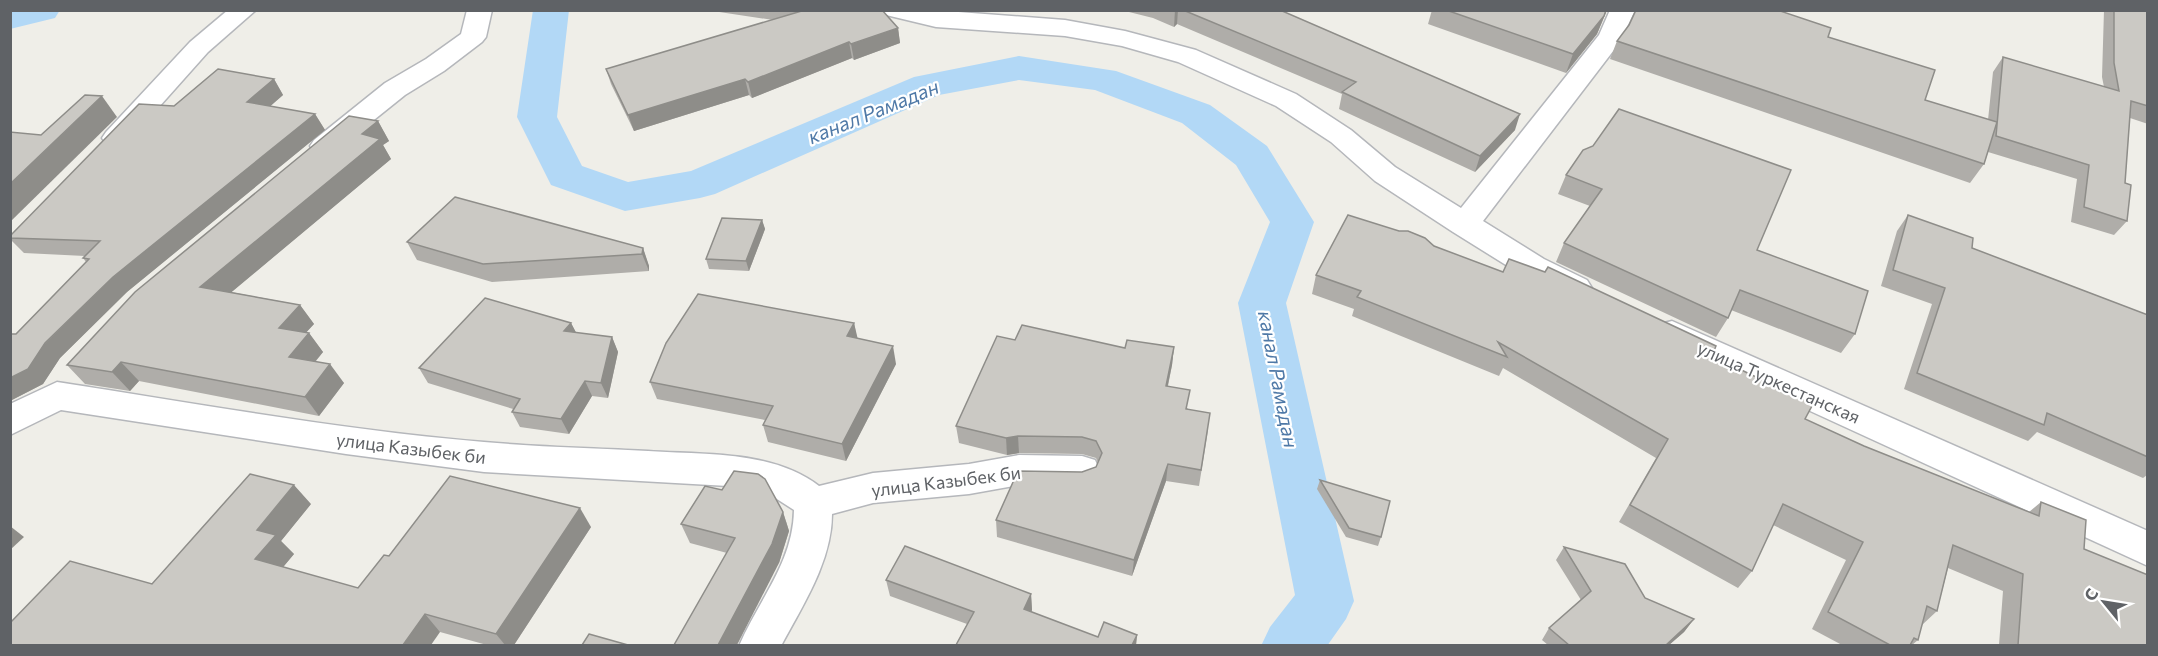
<svg xmlns="http://www.w3.org/2000/svg" width="2158" height="656" font-family="Commissioner,sans-serif">
<style>
.lines{fill:none;stroke-linecap:round;stroke-linejoin:round}
.canal{fill:#b2d8f6;fill-rule:evenodd}
.street-casing{stroke:#b5b7bb;stroke-width:3}
.street{fill:#fff;fill-rule:evenodd}
.wall{fill:#afada9}
.shaded-wall{fill:#8e8d89}
.building{fill:#cbc9c4;stroke:#8e8d89;stroke-width:1.5}
.labels{text-anchor:middle;dominant-baseline:central;stroke-width:4.5;stroke-linejoin:round;paint-order:stroke}
.street-label{font-size:18px;fill:#5f6266;stroke:#fff}
.water-label{font-size:20px;font-style:italic;fill:#4f79a7;stroke:#fff}
</style>
<rect width="100%" height="100%" fill="#efeee8"/>
<g class="lines">
<g class="canal">
<polygon points="10,10 60,10 55,18 10,29"/>
<polygon points="533,10 569,10 557,117 582,166 628,182 691,171 914,77 1019,56 1116,71 1210,105 1267,146 1314,222 1286,303 1354,601 1346,619 1327,646 1261,646 1270,627 1295,595 1238,303 1270,222 1236,165 1182,123 1095,90 1019,80 939,95 715,194 700,198 625,211 551,185 517,117"/>
</g>
<g class="street-casing">
<g id="street">
<polygon points="228,10 256,10 208,52 126,144 116,147 106,144 102,138 106,132 190,42"/>
<polygon points="467,10 492,10 486,37 482,42 444,71 405,95 334,152 324,155 314,152 310,146 314,140 385,83 426,59 461,34"/>
<polygon points="883,10 932,10 1065,20 1125,31 1196,50 1296,94 1351,130 1395,167 1461,208 1599,35 1610,10 1635,10 1620,42 1483,221 1544,259 1587,280 1592,288 1587,296 1576,300 1522,275 1453,232 1375,181 1331,142 1276,106 1178,62 1122,46 1065,36 936,27 886,15"/>
<polygon points="1672,321 2148,531 2148,566 1660,342 1655,333 1660,324"/>
<path d="M57,382C199,404 341,430 484,442C539,447 593,448 648,451C704,455 772,450 819,486L873,473L969,464L1019,455L1082,456L1095,460L1100,471L1095,482L1082,486L1019,485L969,494L873,503L832,514C832,561 803,605 781,646H739C759,599 793,563 794,510L766,492L728,486L484,472L346,454L61,410L10,435V404Z"/>
</g>
</g>
<use href="#street" class="street"/>
</g>
<g class="wall">
<polygon points="706,10 882,10 898,28 900,43 854,60 852,58 752,98 749,95 634,131 611,84 606,69 773,20"/>
<polygon points="1121,10 1280,10 1515,130 1475,172 1339,109 1342,94 1177,24 1174,27 1153,18"/>
<polygon points="1432,10 1607,10 1597,34 1566,73 1428,24"/>
<polygon points="2104,10 2148,10 2148,124 2130,118 2125,183 2127,221 2114,235 2071,222 2077,179 1988,152 1984,164 1970,183 1610,59 1617,41 1828,37 1925,100 1988,120 1993,72 2003,57 2104,87 2102,77"/>
<polygon points="274,79 283,95 270,106 315,114 325,130 127,292 60,358 43,384 10,401 10,334 16,334 86,262 83,258 85,256 24,253 10,239 10,236 174,106"/>
<polygon points="378,121 389,141 383,145 391,159 231,292 300,305 314,324 306,332 309,333 323,352 316,361 344,383 319,416 139,381 130,391 85,384 67,365"/>
<polygon points="1566,175 1757,250 1855,334 1841,353 1731,310 1728,318 1716,337 1556,262 1564,243 1590,206 1558,194"/>
<polygon points="1908,215 1972,248 2148,315 2148,476 2147,475 2143,478 2037,432 2028,441 1904,389 1932,304 1881,286 1897,231"/>
<polygon points="762,220 765,229 749,271 709,269 706,259"/>
<polygon points="407,242 643,248 649,266 649,271 492,282 417,260"/>
<polygon points="1434,246 1712,356 1805,419 1864,446 2029,512 2041,502 2084,549 2148,645 1999,645 2003,591 1948,568 1937,611 1922,625 1918,640 1912,645 1842,645 1812,629 1846,560 1773,525 1752,571 1738,588 1619,522 1656,458 1503,368 1499,376 1352,316 1354,309 1312,294 1316,275"/>
<polygon points="571,323 576,333 612,337 618,352 608,398 592,396 569,434 520,427 512,412 513,409 428,383 419,368"/>
<polygon points="854,323 857,338 896,364 846,461 768,442 763,425 765,420 657,399 650,382"/>
<polygon points="1015,340 1125,348 1174,347 1172,365 1168,386 1188,409 1208,430 1199,486 1166,481 1132,576 997,537 996,520 1082,472 1096,467 1098,463 1096,458 1082,454 1019,453 1007,455 959,443 956,426"/>
<polygon points="1320,480 1381,537 1378,546 1346,537 1317,489"/>
<polygon points="311,504 281,541 294,554 283,567 358,588 389,556 591,527 514,645 487,645 440,632 152,584"/>
<polygon points="783,512 789,531 779,563 727,553 690,543 681,524"/>
<polygon points="1564,547 1645,598 1694,619 1684,632 1669,645 1548,645 1542,640 1549,628 1581,600 1556,560"/>
<polygon points="886,580 1031,594 1032,610 1031,612 1098,637 1137,635 1136,645 956,645 967,624 890,596"/>
</g>
<g class="shaded-wall">
<polygon points="1175,10 1178,10 1177,24 1174,27"/>
<polygon points="1606,10 1607,10 1597,34 1566,73 1573,54"/>
<polygon points="898,28 900,43 854,60 851,44"/>
<polygon points="849,42 852,58 752,98 748,82"/>
<polygon points="274,79 283,95 257,118 247,102"/>
<polygon points="745,79 749,95 634,131 628,115"/>
<polygon points="102,96 117,117 10,222 10,184"/>
<polygon points="315,114 325,130 127,292 60,358 43,384 10,401 10,378 113,277"/>
<polygon points="1520,114 1515,130 1475,172 1480,156"/>
<polygon points="378,121 389,141 383,145 391,159 215,306 200,287 362,134"/>
<polygon points="762,220 765,229 749,271 746,261"/>
<polygon points="643,248 649,266 649,271 642,254"/>
<polygon points="300,305 314,324 293,347 279,328"/>
<polygon points="571,323 579,338 564,331"/>
<polygon points="854,323 858,340 847,336"/>
<polygon points="309,333 323,352 303,376 289,357"/>
<polygon points="612,337 618,352 608,398 601,383"/>
<polygon points="893,346 896,364 846,461 842,444"/>
<polygon points="1174,347 1172,365 1164,403 1166,386"/>
<polygon points="121,362 139,381 130,391 112,372"/>
<polygon points="330,364 344,383 319,416 305,397"/>
<polygon points="585,381 592,396 569,434 561,419"/>
<polygon points="1018,436 1019,453 1007,455 1006,438"/>
<polygon points="1168,464 1166,481 1132,576 1134,560"/>
<polygon points="294,485 311,504 281,541 294,554 274,578 255,559 257,530"/>
<polygon points="580,508 591,527 514,645 505,645 496,634"/>
<polygon points="783,512 789,531 779,563 737,645 718,645"/>
<polygon points="10,526 24,537 10,550"/>
<polygon points="1031,594 1032,610 1025,625 1024,609"/>
<polygon points="425,614 440,632 431,645 403,645"/>
<polygon points="1694,619 1684,632 1669,645 1666,645"/>
<polygon points="1137,635 1136,645 1132,645"/>
</g>
<g class="building">
<polygon points="805,10 882,10 898,28 851,44 849,42 748,82 745,79 628,115 606,69"/>
<polygon points="1183,10 1280,10 1520,114 1480,156 1342,92 1356,82"/>
<polygon points="1446,10 1606,10 1604,16 1573,54"/>
<polygon points="1636,10 1777,10 1831,28 1828,37 1935,70 1925,100 1997,122 1984,164 1617,41 1629,25"/>
<polygon points="2114,10 2148,10 2148,106 2131,101 2125,183 2131,185 2127,221 2084,207 2089,165 1996,136 2003,57 2119,91 2114,63"/>
<polygon points="218,69 274,79 247,102 315,114 113,277 45,343 28,369 10,378 10,334 16,334 89,259 83,258 100,241 10,238 10,236 139,104 174,106"/>
<polygon points="85,95 102,96 10,184 10,132 41,135"/>
<polygon points="1619,109 1791,170 1757,250 1868,291 1855,334 1740,290 1728,318 1564,243 1602,189 1566,175 1583,150 1593,146"/>
<polygon points="349,116 378,121 362,134 380,139 200,287 300,305 279,328 309,333 289,357 330,364 305,397 121,362 112,372 67,365 135,292"/>
<polygon points="455,197 643,248 642,254 483,264 407,242"/>
<polygon points="1348,215 1399,231 1408,231 1425,238 1434,246 1503,272 1509,259 1545,272 1548,267 1716,346 1712,356 1813,404 1805,419 1864,446 2039,516 2041,502 2086,520 2084,549 2148,575 2148,645 2018,645 2023,574 1953,545 1937,611 1927,606 1918,640 1914,638 1910,645 1890,645 1828,612 1863,542 1783,504 1752,571 1630,505 1668,439 1498,342 1507,357 1357,297 1361,291 1316,275"/>
<polygon points="1908,215 1973,238 1972,248 2148,315 2148,457 2047,413 2044,425 1917,373 1945,288 1893,270"/>
<polygon points="722,218 762,220 746,261 706,259"/>
<polygon points="698,294 854,323 847,336 893,346 842,444 763,425 773,406 650,382 666,343"/>
<polygon points="485,298 571,323 564,331 612,337 601,383 585,381 561,419 512,412 520,399 419,368"/>
<polygon points="1022,325 1125,348 1127,340 1174,347 1166,386 1190,390 1186,409 1210,413 1201,470 1168,464 1134,560 996,520 1018,471 1082,472 1096,467 1102,453 1096,441 1082,437 1018,436 1006,438 956,426 997,336 1015,340"/>
<polygon points="734,471 758,474 765,479 783,512 772,544 718,645 674,645 735,538 681,524 705,486 722,490"/>
<polygon points="250,474 294,485 257,530 276,535 255,559 358,588 384,555 389,556 450,476 580,508 496,634 425,614 403,645 10,645 10,623 70,561 152,584"/>
<polygon points="1320,480 1390,501 1381,537 1349,528"/>
<polygon points="905,546 1031,594 1024,609 1098,637 1104,622 1137,635 1132,645 956,645 974,612 886,580"/>
<polygon points="1564,547 1625,564 1645,598 1694,619 1666,645 1569,645 1549,628 1591,591"/>
<polygon points="589,634 628,645 582,645"/>
</g>
<g class="labels">
<g class="street-label">
<text transform="translate(1779 382) rotate(24)">улица Туркестанская</text>
<text transform="translate(411 448) rotate(7)">улица Казыбек би</text>
<text transform="translate(946 481) rotate(-7)">улица Казыбек би</text>
</g>
<g class="water-label">
<text transform="translate(873 111) rotate(-22)">канал Рамадан</text>
<text transform="translate(1279 379) rotate(79)">канал Рамадан</text>
</g>
</g>
<rect width="2158" height="656" fill="none" stroke="#5f6266" stroke-width="24"/>
<g transform="translate(2104 602) rotate(300)" stroke="#ffffff" stroke-width="4.5" paint-order="stroke">
<path d="M0-4.5L10 22L0 15L-10 22Z" fill="#5f6266"/>
<text y="-9" font-size="16" font-weight="bold" text-anchor="middle" fill="#5f6266">С</text>
</g>
</svg>
